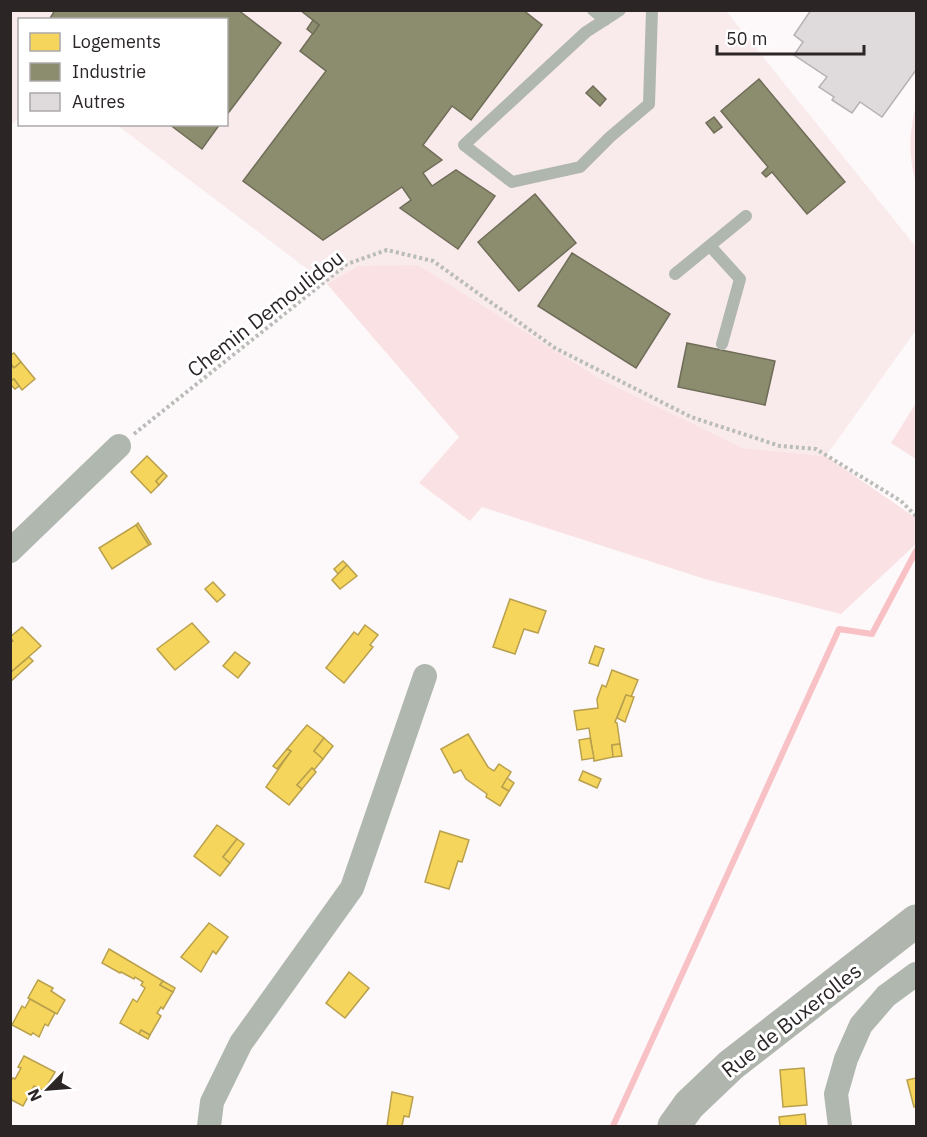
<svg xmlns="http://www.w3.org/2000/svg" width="927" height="1137" font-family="'IBM Plex Sans',sans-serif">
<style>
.built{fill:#f9ebec}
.green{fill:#fae2e4}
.homes{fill:#f6d55c;stroke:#b9a04c;stroke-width:1.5}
.industry{fill:#8c8c6e;stroke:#6f6d58;stroke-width:1.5}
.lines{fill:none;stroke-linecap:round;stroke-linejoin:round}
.stream{stroke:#f8c1c5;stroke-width:6}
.building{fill:#dfdadb;stroke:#b6b1b2;stroke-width:1.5}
.path{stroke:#babcb8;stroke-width:4;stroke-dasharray:3 3;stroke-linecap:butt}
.lane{stroke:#b0b7af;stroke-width:12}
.street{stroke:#b0b7af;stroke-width:24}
.secondary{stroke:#b0b5ae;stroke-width:33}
.labels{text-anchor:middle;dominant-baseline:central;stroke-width:6;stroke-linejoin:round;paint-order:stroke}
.street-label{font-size:21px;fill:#2c2526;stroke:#fff}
</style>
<rect width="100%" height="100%" fill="#fdf8f9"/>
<polygon class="built" points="11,11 726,11 916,247 916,330 826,456 743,448 358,266 327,284 117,125 226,124 226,20 20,20 19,118 11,125"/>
<g class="green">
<path d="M916,105V183C908,156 909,132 916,105Z"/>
<polygon points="418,265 600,379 743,448 826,456 916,518 916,544 841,614 705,579 482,507 470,521 419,483 459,437 327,284 358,266"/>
<polygon points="916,403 916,459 891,443"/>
</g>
<g class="homes">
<polygon points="14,353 21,362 14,368 10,363 10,355"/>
<polygon points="21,362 35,379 22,390 14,379 10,381 10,363 14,368"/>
<polygon points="14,379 19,386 15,389 10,384 10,381"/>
<polygon points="147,456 164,473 156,481 159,485 151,493 131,472"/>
<polygon points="164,473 167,476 159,485 156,481"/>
<polygon points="138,523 151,544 149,545 136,525"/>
<polygon points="136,525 149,545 112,569 99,548"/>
<polygon points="343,561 347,565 338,574 334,569"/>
<polygon points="347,565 357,576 340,589 332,580"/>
<polygon points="213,582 225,595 217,602 205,589"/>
<polygon points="510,599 546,611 538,633 524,629 515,654 493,647"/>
<polygon points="192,623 209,642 175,670 157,649"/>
<polygon points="365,625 378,635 370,645 373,647 344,683 326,668 354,632 358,635"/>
<polygon points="22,627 41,646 10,673 10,643 13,641 10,637"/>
<polygon points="595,646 604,649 598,666 589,663"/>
<polygon points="235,652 250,663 238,678 223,666"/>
<polygon points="29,657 33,661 10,682 10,673"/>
<polygon points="612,670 638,680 631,697 626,695 615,722 617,723 620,744 612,745 613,757 594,761 589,728 577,730 574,711 598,708 597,699 602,685 606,687"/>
<polygon points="626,695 634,697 625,722 617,718"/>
<polygon points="307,725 324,738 314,751 323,759 314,770 312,768 297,785 302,789 289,805 266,787 291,751 287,749"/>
<polygon points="468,734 488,767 494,771 499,764 511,772 502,787 509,791 500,806 486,797 487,794 466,779 461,770 454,773 441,749"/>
<polygon points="324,738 333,746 323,759 314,751"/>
<polygon points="590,738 594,758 582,760 579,740"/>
<polygon points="620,744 622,756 613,757 612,745"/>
<polygon points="287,749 291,751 277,769 273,766"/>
<polygon points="312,768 316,772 302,789 297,785"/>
<polygon points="583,771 601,779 597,788 579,780"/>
<polygon points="507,778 514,783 509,791 502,787"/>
<polygon points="217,825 237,839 223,857 230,863 220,876 194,856"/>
<polygon points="440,831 469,840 462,862 458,861 449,889 425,882"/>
<polygon points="237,839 244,844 230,863 223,857"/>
<polygon points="209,923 228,937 216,954 213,951 201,972 181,957"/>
<polygon points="109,949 163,981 160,985 173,992 163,1009 161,1007 157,1013 161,1016 150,1035 141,1030 139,1034 120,1023 133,999 137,1002 145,988 141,985 143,982 135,977 134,979 121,972 120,973 102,963"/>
<polygon points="349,972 369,988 345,1018 326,1003"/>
<polygon points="38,980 53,988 51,991 65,1000 57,1014 28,998"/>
<polygon points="163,981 175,988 173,992 160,985"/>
<polygon points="30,999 55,1013 48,1026 45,1024 39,1037 33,1033 31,1035 12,1025 22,1006 25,1008"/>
<polygon points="141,1030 150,1035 148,1039 139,1034"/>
<polygon points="24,1056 55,1072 44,1091 34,1086 23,1106 10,1099 10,1081 13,1078 15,1079 21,1068 18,1067"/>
<polygon points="804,1068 807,1105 783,1107 780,1070"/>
<polygon points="916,1078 916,1107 914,1107 907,1080"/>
<polygon points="392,1092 413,1097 409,1117 404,1116 402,1126 387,1126"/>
<polygon points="805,1114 806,1126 780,1126 779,1117"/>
</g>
<g class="industry">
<polygon points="55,10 238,10 281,43 226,116 226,20 49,20"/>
<polygon points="300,10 523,10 542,25 471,120 452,106 423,145 442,160 423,173 432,186 456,170 495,196 458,249 400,208 411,200 402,187 323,240 243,181 326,71 300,51 319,25"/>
<polygon points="313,20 319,25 313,34 307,29"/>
<polygon points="759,79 845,182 807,214 772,172 766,177 762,173 768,167 721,111"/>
<polygon points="593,86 606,99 600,106 586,93"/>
<polygon points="714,117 722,127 714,133 706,123"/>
<polygon points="169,124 220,124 202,149"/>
<polygon points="535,194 576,243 519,291 478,242"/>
<polygon points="572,253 670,314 636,368 538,306"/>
<polygon points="687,343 775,361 765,405 678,387"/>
</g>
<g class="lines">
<polyline class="stream" points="613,1126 839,629 872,634 916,551"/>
</g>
<polygon class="building" points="916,10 916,70 882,117 860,102 852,113 832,100 834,97 819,87 827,77 794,55 803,42 794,35 811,10"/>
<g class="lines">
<polyline class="path" points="134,434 347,264 387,250 433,261 555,348 691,417 780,446 816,449 901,501 916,516"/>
<g class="lane">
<polyline points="593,10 605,20"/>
<polyline points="620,10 586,32 464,145 512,182 580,167 610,137 649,104 652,10"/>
<polyline points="710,246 740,279 722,344"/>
<polyline points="675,274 746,216"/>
</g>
<g class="street">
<polyline points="10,551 119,446"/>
<polyline points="209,1126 212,1102 241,1043 352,888 425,676"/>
<polyline points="840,1126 836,1094 846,1059 861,1025 886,996 916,974"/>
</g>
<polyline class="secondary" points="674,1126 689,1105 731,1065 916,921"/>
</g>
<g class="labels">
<g class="street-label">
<text transform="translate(265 313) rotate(-38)">Chemin Demoulidou</text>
<text transform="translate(791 1020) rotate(-38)">Rue de Buxerolles</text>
</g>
</g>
<rect width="927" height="1137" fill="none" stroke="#2c2526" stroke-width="24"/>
<rect x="18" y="18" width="210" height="108" fill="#ffffff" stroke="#aba8a8" stroke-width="1.5"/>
<rect x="30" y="33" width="30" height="18" fill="#f6d55c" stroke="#aba8a8" stroke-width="1.5"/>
<text x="72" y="48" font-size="18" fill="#2c2526">Logements</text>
<rect x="30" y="63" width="30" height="18" fill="#8c8c6e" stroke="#aba8a8" stroke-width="1.5"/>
<text x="72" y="78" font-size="18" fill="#2c2526">Industrie</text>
<rect x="30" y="93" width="30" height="18" fill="#dfdadb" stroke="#aba8a8" stroke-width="1.5"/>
<text x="72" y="108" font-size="18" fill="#2c2526">Autres</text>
<g transform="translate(48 1089) rotate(245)" stroke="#ffffff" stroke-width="4.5" paint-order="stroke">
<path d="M0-4.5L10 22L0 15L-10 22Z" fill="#2c2526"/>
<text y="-9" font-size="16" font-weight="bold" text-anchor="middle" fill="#2c2526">N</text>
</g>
<path d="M717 45v9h147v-9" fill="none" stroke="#2c2526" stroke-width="3"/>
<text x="726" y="45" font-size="18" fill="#2c2526" stroke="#ffffff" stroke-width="4.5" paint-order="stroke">50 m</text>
</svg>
